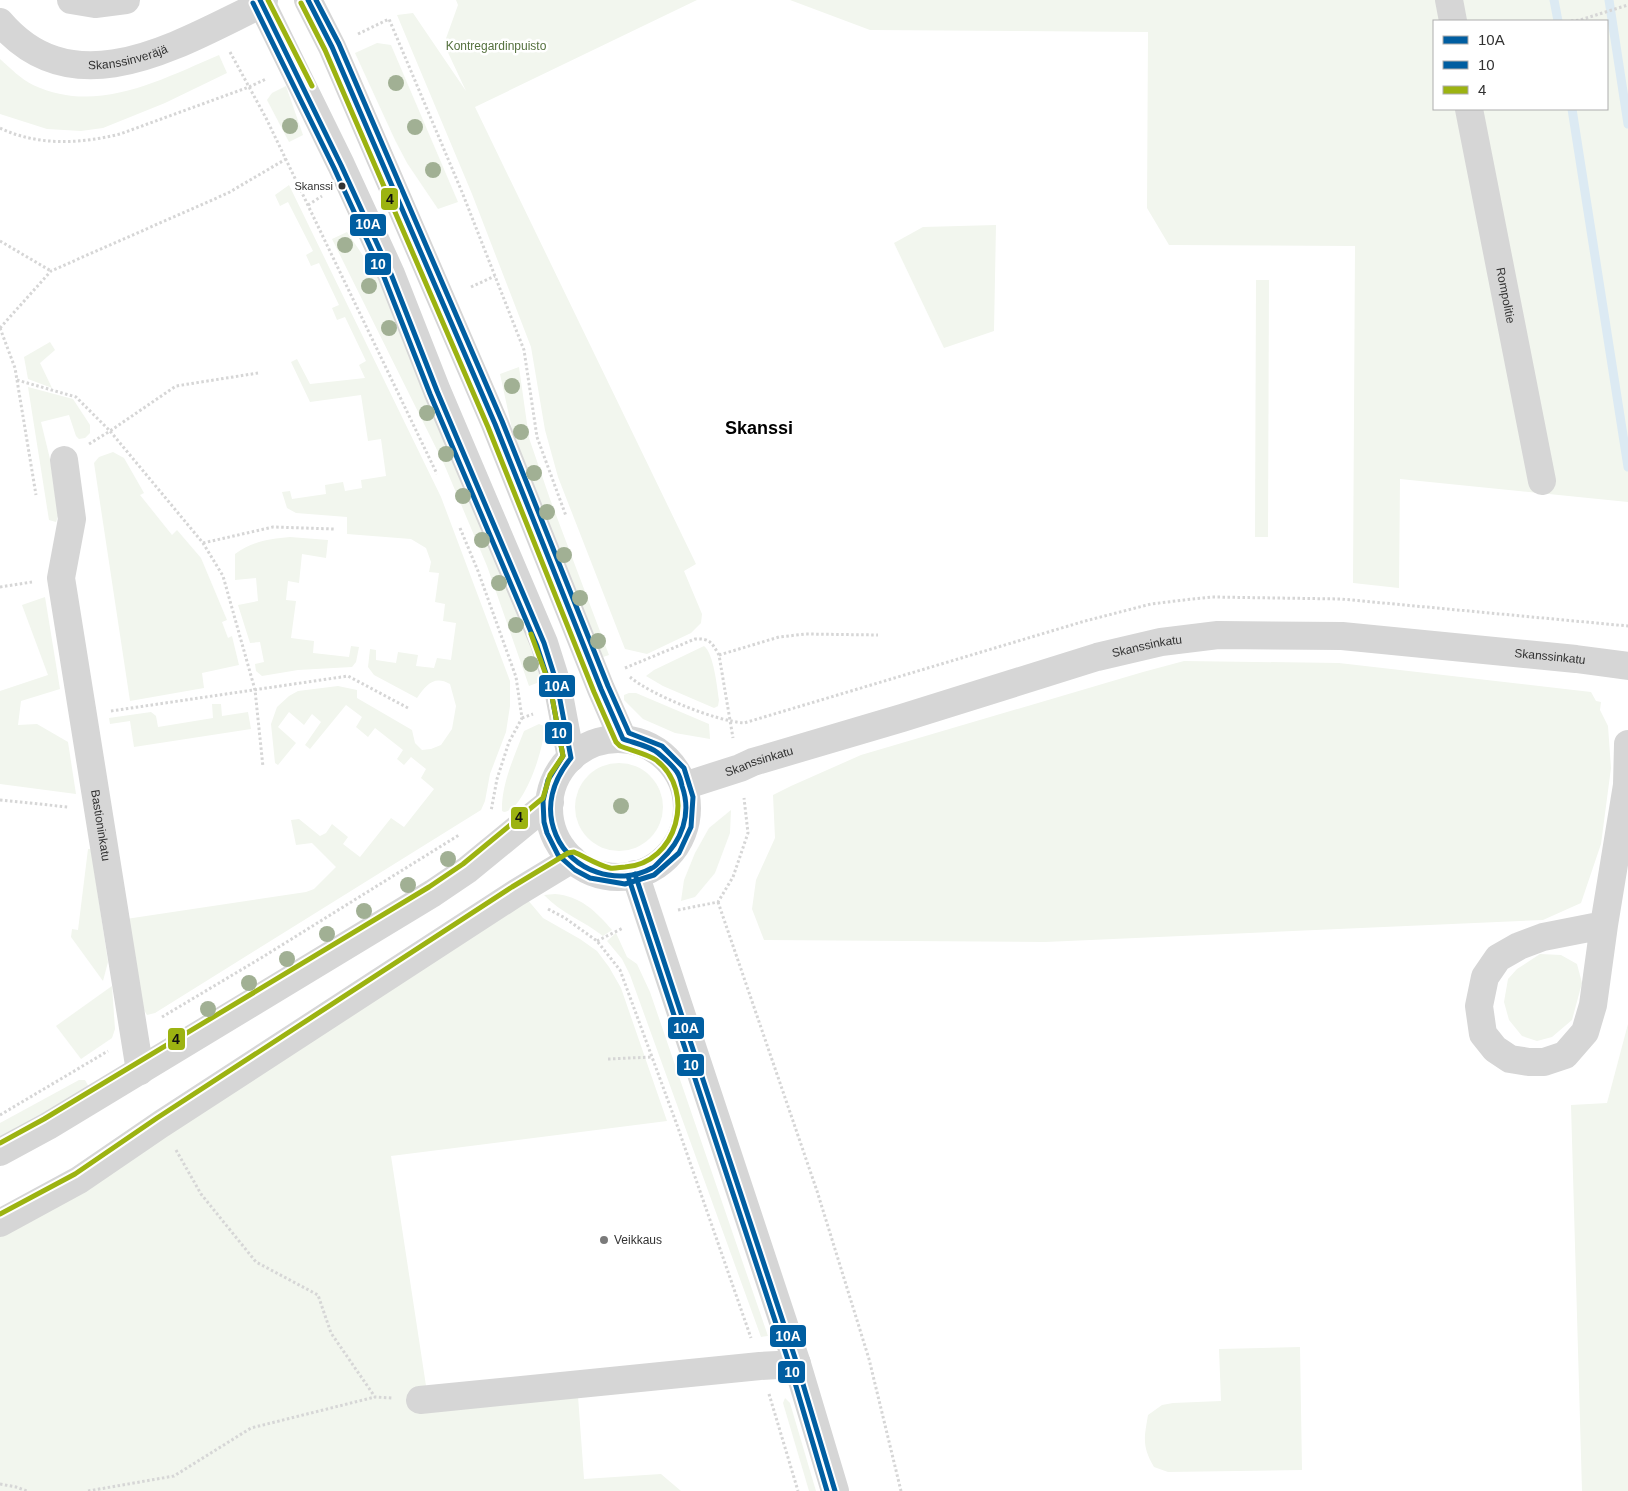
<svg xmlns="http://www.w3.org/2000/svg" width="1628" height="1491" font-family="Helvetica,sans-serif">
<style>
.green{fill:#f2f6ee;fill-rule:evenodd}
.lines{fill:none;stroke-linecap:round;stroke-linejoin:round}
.stream{stroke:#dceaf3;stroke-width:9}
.path{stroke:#d6d6d6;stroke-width:3;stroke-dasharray:2.5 2.5;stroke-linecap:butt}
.minor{stroke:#d6d6d6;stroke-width:28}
.bus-1-casing{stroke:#fff;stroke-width:9}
.bus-2-casing{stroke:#fff;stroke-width:9}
.bus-3-casing{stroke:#fff;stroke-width:9}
.bus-1{stroke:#005ea1;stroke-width:5}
.bus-2{stroke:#005ea1;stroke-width:5}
.bus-3{stroke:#9cb311;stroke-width:5}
.tree{fill:#a1b094}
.bus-dot{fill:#323232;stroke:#fff;stroke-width:2}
.poi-dot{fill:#7a7a7a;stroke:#fff;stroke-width:2}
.labels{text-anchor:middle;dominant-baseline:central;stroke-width:5;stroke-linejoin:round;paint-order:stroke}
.bus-label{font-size:11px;fill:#323232;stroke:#fff;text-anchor:end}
.park-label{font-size:12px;fill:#54703d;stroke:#fff}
.street-label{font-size:12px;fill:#323232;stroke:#fff}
.poi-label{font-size:12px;fill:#323232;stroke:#fff;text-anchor:start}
.district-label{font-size:18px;font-weight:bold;fill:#000;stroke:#fff}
.line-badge{stroke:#fff;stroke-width:2}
.badge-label{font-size:14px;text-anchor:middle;font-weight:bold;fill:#fff}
.pale-badge-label{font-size:14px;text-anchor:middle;font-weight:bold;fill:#111}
</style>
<rect width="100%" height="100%" fill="#fff"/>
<g class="green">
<polygon points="456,0 697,0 475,107 696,564 684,571 702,614 701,623 691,633 647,654 625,649 558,477 545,430 531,347 472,194 397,15 413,13 466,91 444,44 458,5"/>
<path d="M790,0H1628V502L1400,479L1399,588L1353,583L1355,246L1169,245L1147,208L1148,32L870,30ZM1434,21H1607V109H1434Z"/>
<polygon points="377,43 391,45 458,202 438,209 407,163 395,140 355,53"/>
<path d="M219,55L227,73L165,103L103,128L81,131L47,129L0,114V59C10,68 21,79 33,85C97,115 160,80 219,55Z"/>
<polygon points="286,86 303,135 289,142 267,100 272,93"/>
<path d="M289,185L441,497L510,681V706L506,732L490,774L485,801L481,810L155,1013L147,1015L137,999L126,919L306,892L314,889L336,867L312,843L296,845L291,820L299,819L320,836L326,833L332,824L348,837L343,844L360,857L391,818L404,827L434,789L421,778L426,769L411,757L404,765L397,759L403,750L375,728L368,737L356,727L362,717L346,705L310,749L305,745L321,722L312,714L304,725L289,712L278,727L296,743L278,765L275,763L271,724L277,707L289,696L298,691L338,686L357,690V698L412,730L415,743L422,750L431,749L441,745L452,729L456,706L450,684C434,675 426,685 417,698L374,675L368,667L370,649L376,650V660L396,663L398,652L418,655L416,666L434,668L437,658L451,660L456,623L443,621L445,604L435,602L439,573L429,572L431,562L426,548L411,539L347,534V517L296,513L287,508L282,492L290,491L292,499L326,494L325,485L343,482L345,491L362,488L361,480L386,476L381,439L368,441L361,395L310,402L291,362L297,359L310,384L365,378L359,365L366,361L345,317L337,320L332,308L339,305L319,263L311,266L306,255L313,251L288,202L280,206L275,195Z"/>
<polygon points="996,225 994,331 944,348 894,243 923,227"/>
<polygon points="347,232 385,288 545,680 529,686 487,566 444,464 332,239"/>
<polygon points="1256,280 1269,280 1268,537 1255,537"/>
<polygon points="50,342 55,350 40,363 52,388 28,379 24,357"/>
<polygon points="519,367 529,438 550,499 609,655 597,659 515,443 500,374"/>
<polygon points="28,387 73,399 90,425 90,433 85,438 79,439 76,436 69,415 41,422 50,459 58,516 56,522 49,520"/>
<polygon points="113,452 124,458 144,493 140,495 172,535 177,530 201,558 227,620 222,622 228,638 232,636 239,665 202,673 204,688 130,701 94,463 99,457"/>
<path d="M290,537L328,540L326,558L302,554L299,583L288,581L286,600L296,601L291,638L314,641L313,653L349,657L351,646L359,647L356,662L352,667L298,670L262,676L256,671L255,664L264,662L260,642L250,643L238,605L258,601L256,578L235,580V554C252,541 270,539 290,537Z"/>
<polygon points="45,597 60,689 21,701 18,725 37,724 68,742 76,794 0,784 0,691 48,675 22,605"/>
<path d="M704,646C714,654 717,687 719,700L718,706L714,708L663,686L646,676L654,670Z"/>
<polygon points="1184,661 1339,663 1591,692 1596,701 1601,702 1600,710 1608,726 1611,768 1601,844 1581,903 1543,920 1045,942 764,940 752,909 756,880 775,838 773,795 791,786 861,755 1143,672"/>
<polygon points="629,693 636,693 709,724 710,739 675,733 643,719 624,700 624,695"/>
<polygon points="212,704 221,704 222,716 248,712 251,729 134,747 130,721 110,724 109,718 151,712 156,716 158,727 213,718"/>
<path d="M539,724L544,726C546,744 524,811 504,812L502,811C501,784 515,755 524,731Z"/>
<circle cx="619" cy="807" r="44"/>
<polygon points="731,810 730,833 715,873 695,897 681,901 684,880 695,853 709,828"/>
<polygon points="88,849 91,849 108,962 103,981 71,937 72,929 78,930"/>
<path d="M555,894C580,896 596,911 612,930L603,936C584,921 561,913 544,895Z"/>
<polygon points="527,899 543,918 580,939 597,951 609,967 621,988 667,1121 391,1156 430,1412 578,1396 584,1479 661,1474 681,1491 0,1491 0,1234"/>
<polygon points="616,933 627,957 637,964 650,992 768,1336 761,1337 630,975 622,959 607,941"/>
<polygon points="1540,954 1561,955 1577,964 1582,983 1572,1020 1552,1037 1537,1041 1522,1036 1509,1020 1504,1002 1508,979 1517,969"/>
<polygon points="112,986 115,1029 112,1038 81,1059 56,1026"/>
<polygon points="1628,1024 1628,1491 1582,1491 1571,1105 1607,1103"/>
<polygon points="79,1080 85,1080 90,1089 0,1141 0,1123"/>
<path d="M1300,1347L1302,1470L1168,1472L1154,1467C1142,1446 1144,1439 1148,1415L1162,1405L1173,1403L1221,1401L1219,1349Z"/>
<polygon points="785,1398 790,1403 816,1491 809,1491 783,1403"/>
</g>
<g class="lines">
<g class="stream">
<polyline points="1554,0 1558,21"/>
<polyline points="1609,0 1628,124"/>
<polyline points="1572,109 1628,467"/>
</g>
<g class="path">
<polyline points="1571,21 1580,20 1628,5"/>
<polyline points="358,34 389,19 462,192 524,350 537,437 566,516"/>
<polyline points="230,52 266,118 437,474"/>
<path d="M0,128C37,146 80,144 120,134L249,87L266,79"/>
<polyline points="308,205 322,196"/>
<polyline points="0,241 51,271"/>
<polyline points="471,287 495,276"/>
<polyline points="0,328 51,271 228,193 286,159"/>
<polyline points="0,328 15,368 36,495"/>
<polyline points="17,380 76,397 110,431 176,386 258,373"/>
<polyline points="89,444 110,431 203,543 223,576 255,690 263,767"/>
<polyline points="460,528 478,571 516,677 522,718 509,742 497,779 491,811"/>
<polyline points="203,543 273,527 335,529"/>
<polyline points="0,587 32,582"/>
<polyline points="719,655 779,637 806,634 878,635"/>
<path d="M625,668L695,639C710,638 712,643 719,655L733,738"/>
<path d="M630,677C651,695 716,721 744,723L1085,621L1151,604L1184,600L1212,597L1341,599L1628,626"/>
<polyline points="111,711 348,676 408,708"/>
<polyline points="522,718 533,714"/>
<polyline points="0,800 68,807"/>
<polyline points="718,902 817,1191 869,1359 901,1491"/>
<polyline points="548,909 565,918 597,941 620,970 677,1125 751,1338"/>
<polyline points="678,910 718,902 733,877 748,833 744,798"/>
<polyline points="597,941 623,928"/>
<polyline points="162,1017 261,958 459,835"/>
<polyline points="608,1059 652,1057"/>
<polyline points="0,1115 108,1051"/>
<polyline points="176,1150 201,1194 256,1262 318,1295 331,1333 375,1397 392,1398"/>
<polyline points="769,1394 798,1491"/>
<polyline points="0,1484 16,1487 27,1491"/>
<polyline points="88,1491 174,1476 251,1428 375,1397"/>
</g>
<g class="minor">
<polyline points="71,0 95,4 126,0"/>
<polyline points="260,0 341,165 391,274 437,391 544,643 557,684 571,758"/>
<polyline points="308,0 332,47 495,424 601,689 623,739"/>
<polyline points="1449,0 1453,21"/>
<path id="s1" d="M0,22C75,110 180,43 262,4L264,0"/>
<path id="s2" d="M1469,109L1542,481"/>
<path id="s3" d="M64,460L72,519L61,578L140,1071"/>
<circle cx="618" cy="808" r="69"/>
<path id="s4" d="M684,786L740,768L753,762L902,718L1097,657L1161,642L1218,635L1342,636L1576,659L1628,666"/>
<polyline points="635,874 797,1364 835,1491"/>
<polyline points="1604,925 1543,937 1519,946 1498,958 1485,977 1479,1006 1483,1034 1495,1049 1510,1059 1529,1062 1544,1062 1565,1055 1585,1032 1593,1005 1604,925 1627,785 1628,744"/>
<polyline points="0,1152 48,1126 433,893 467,870 550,802"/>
<polyline points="0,1223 79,1180 161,1124 516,893 572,859"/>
<polyline points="420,1400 760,1366 797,1364"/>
</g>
<g class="bus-1-casing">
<g id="bus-1">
<path d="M260,0L341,165L391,274L437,391L544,643L557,684L571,758C553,780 544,807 556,835C571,871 618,887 652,868C655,867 658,863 660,861C682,841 692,814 682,786C681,781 679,775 677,772C672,765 664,758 658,753C650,746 634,743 623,739L601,689L495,424L332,47L308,0"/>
<polyline points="635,874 797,1364 835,1491"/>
</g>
</g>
<g class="bus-2-casing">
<g id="bus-2">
<polyline points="253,3 334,168 384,277 430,394 537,646 550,686 563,756 548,780 543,801 544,822 547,833 558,855 575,870 590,878 625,884 654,875 679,853 691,827 693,797 684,768 662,746 629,733 608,686 502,421 339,44 316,0"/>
<polyline points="628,876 790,1366 827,1491"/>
</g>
</g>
<g class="bus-3-casing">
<g id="bus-3">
<polyline points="268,0 312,86"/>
<polyline points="0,1143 44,1119 429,887 463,864 543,798 550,775 563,756 550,686 531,634"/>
<path d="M0,1214L75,1174L157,1118L512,887L568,853L574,852C585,857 598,865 610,868C614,869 621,867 625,867C677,864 697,791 656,760C648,754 630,750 620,746L616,742L594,692L488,427L325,50L301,3"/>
</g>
</g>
<use href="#bus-1" class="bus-1"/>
<use href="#bus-2" class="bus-2"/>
<use href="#bus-3" class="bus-3"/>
</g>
<g class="tree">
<circle cx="396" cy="83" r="8"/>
<circle cx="290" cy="126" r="8"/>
<circle cx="415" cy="127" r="8"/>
<circle cx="433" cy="170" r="8"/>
<circle cx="345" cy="245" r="8"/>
<circle cx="369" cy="286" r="8"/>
<circle cx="389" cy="328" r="8"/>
<circle cx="512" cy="386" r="8"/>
<circle cx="427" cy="413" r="8"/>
<circle cx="521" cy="432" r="8"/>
<circle cx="446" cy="454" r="8"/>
<circle cx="534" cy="473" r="8"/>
<circle cx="463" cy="496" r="8"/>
<circle cx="547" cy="512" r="8"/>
<circle cx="482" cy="540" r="8"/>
<circle cx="564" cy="555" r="8"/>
<circle cx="499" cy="583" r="8"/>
<circle cx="580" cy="598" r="8"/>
<circle cx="516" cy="625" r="8"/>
<circle cx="598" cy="641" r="8"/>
<circle cx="531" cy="664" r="8"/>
<circle cx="621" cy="806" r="8"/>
<circle cx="448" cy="859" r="8"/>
<circle cx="408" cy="885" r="8"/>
<circle cx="364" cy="911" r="8"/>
<circle cx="327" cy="934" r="8"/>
<circle cx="287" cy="959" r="8"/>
<circle cx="249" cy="983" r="8"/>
<circle cx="208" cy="1009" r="8"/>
</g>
<circle class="bus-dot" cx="342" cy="186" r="4.5"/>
<circle class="poi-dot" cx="604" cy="1240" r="5"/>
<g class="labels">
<g class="bus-label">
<text x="333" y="186">Skanssi</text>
</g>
<g class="park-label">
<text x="496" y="46">Kontregardinpuisto</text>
</g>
<g class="street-label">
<text stroke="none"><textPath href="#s1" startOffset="142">Skanssinveräjä</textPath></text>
<text stroke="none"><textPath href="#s2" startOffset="190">Rompolitie</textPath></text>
<text stroke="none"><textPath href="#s4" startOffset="484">Skanssinkatu</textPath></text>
<text stroke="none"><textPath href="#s4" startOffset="889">Skanssinkatu</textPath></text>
<text stroke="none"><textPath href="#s4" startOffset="79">Skanssinkatu</textPath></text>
<text stroke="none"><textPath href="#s3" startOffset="370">Bastioninkatu</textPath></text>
</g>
<g class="poi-label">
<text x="614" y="1240">Veikkaus</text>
</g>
<g class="district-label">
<text x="759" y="428">Skanssi</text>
</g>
</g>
<g class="line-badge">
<rect x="380" y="187" width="19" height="24" rx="5" fill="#9cb311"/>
<rect x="349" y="213" width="38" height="24" rx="5" fill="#005ea1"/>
<rect x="364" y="252" width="28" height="24" rx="5" fill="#005ea1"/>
<rect x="538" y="674" width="38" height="24" rx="5" fill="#005ea1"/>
<rect x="544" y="721" width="29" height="24" rx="5" fill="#005ea1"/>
<rect x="510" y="806" width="19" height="24" rx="5" fill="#9cb311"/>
<rect x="667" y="1016" width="38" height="24" rx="5" fill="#005ea1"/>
<rect x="167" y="1027" width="19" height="24" rx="5" fill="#9cb311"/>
<rect x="676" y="1053" width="29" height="24" rx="5" fill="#005ea1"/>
<rect x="769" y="1324" width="38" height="24" rx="5" fill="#005ea1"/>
<rect x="777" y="1360" width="29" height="24" rx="5" fill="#005ea1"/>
</g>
<g class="badge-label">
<text x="368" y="229">10A</text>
<text x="378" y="269">10</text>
<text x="557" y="691">10A</text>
<text x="559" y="738">10</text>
<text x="686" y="1033">10A</text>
<text x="691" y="1070">10</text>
<text x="788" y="1341">10A</text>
<text x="792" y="1377">10</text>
</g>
<g class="pale-badge-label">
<text x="390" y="204">4</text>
<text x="519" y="822">4</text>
<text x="176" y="1044">4</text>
</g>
<rect x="1433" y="20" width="175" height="90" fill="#ffffff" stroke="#adadad"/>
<rect x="1443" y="36" width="25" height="8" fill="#005ea1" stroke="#adadad"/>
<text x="1478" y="45" font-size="15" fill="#323232">10A</text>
<rect x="1443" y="61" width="25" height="8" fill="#005ea1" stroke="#adadad"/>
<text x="1478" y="70" font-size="15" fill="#323232">10</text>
<rect x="1443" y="86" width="25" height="8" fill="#9cb311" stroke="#adadad"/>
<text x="1478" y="95" font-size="15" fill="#323232">4</text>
</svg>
